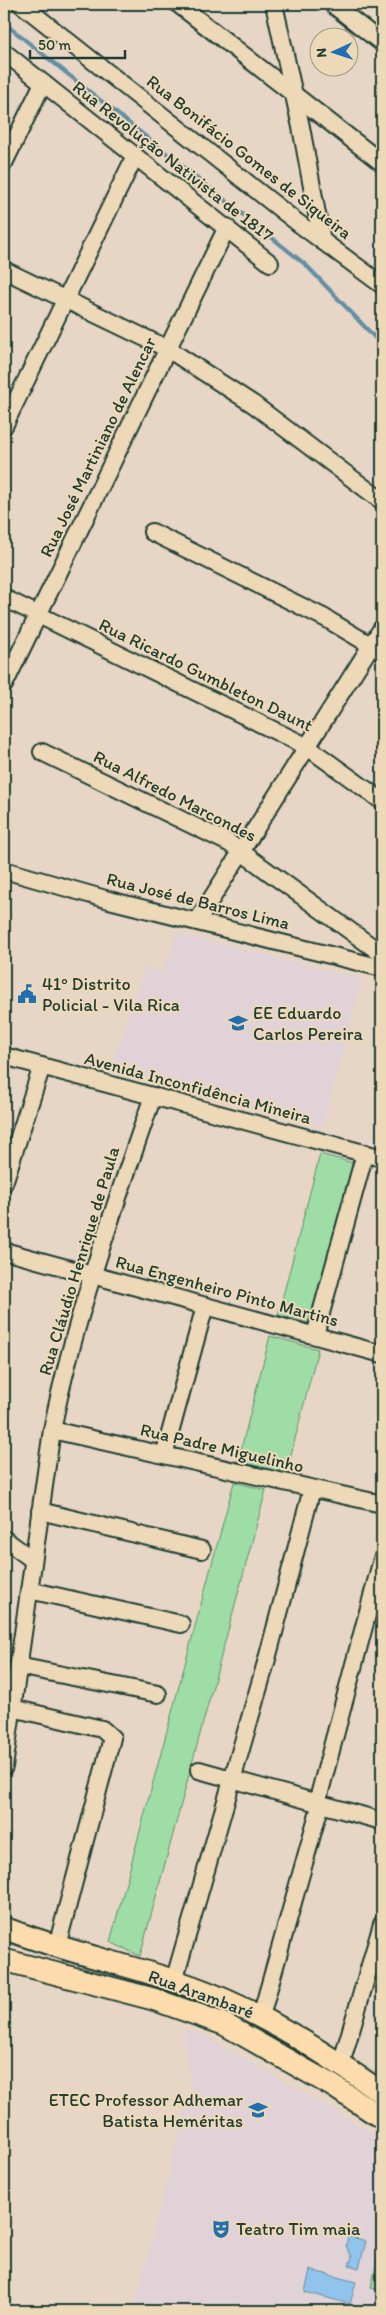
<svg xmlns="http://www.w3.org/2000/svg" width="386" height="2315" font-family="Itim,sans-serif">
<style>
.built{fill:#e0d2d6}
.green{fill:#9edda6;stroke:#5e8d6d}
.water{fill:#90c4ed;stroke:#638ea3}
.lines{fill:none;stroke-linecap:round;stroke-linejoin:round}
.stream{stroke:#638ea3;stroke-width:4}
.minor-casing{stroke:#1f3d34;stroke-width:20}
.major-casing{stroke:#1f3d34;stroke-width:25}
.minor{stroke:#edd9b7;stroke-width:16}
.major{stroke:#fcdcac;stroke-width:21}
.labels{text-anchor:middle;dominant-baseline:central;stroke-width:4;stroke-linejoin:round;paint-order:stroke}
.street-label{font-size:18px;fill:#1f3d34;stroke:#edd9b7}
.poi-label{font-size:18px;fill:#1f3d34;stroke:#edd9b7;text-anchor:start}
</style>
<rect width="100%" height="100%" fill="#e7d6c5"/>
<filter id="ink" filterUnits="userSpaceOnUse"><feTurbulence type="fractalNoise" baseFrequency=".02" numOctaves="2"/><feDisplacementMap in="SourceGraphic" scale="10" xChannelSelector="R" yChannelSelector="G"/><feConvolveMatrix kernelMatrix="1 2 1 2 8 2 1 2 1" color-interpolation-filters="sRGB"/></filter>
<g filter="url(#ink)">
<g class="built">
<polygon points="176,933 362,978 323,1126 110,1069 145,966 163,972"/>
<polygon points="186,2029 204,2035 382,2138 382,2311 133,2311 191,2085 183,2038"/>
</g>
<g class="green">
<polygon points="320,1154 353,1163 312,1324 278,1315"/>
<polygon points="270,1336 318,1349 286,1474 238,1461"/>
<polygon points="234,1482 266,1490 140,1956 110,1942"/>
<polygon points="382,2238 382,2291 371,2288"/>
</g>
<g class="water">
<polygon points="348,2236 366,2241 359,2268 349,2265 352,2257 346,2246"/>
<polygon points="310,2270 356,2282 350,2304 305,2292"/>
</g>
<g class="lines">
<polyline class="stream" points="4,23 306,265 382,345"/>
<g class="minor-casing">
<g id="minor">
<polyline points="21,4 298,223 382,285"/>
<polyline points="178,4 382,163"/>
<polyline points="274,4 301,127 322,241"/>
<polyline points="332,4 382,43"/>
<polyline points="4,52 270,263"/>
<polyline points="4,163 43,83"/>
<polyline points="4,270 168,349 253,404 382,501"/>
<polyline points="4,426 135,156"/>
<polyline points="152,532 325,618 382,652"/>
<polyline points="4,598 306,746 382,801"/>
<polyline points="4,685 227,227"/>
<polyline points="42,752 229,843 382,954"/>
<polyline points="4,870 109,900 382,968"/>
<polyline points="198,920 382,628"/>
<polyline points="4,1056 382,1158"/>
<polyline points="4,1183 42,1066"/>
<polyline points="4,1251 382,1354"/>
<polyline points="315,1335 365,1153"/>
<polyline points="52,1430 382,1504"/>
<polyline points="164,1455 205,1306"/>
<polyline points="40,1511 202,1550"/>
<polyline points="4,1539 33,1560"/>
<polyline points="29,1590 181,1624"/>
<polyline points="18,1666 158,1694"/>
<polyline points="12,1708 102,1729 112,1738 57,1946"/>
<path d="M4,1767L52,1430C75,1315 115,1206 153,1096"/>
<polyline points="199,1770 382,1821"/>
<polyline points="317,1803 382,1559"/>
<polyline points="174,1981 267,1659 312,1489"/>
<polyline points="261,2016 321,1803"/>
<polyline points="341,2064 382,1924"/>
</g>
</g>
<g class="major-casing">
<g id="major">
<path d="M4,1928C65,1952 131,1965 193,1987C262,2012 323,2052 382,2093"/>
<polyline points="4,1960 153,1999 224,2024 333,2086 382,2118"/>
</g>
</g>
<use href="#minor" class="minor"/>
<use href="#major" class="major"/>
</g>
</g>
<defs>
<g id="civic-bare" transform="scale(1.5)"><path d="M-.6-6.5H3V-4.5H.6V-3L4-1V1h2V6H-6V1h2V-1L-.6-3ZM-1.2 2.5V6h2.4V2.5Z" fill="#1f6fb2" stroke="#edd9b7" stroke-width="2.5" paint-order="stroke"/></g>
<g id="school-bare" transform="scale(1.5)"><path d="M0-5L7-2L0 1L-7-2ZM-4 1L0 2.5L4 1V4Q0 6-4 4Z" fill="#1f6fb2" stroke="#edd9b7" stroke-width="2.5" paint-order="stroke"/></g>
<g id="university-bare" transform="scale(1.5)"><path d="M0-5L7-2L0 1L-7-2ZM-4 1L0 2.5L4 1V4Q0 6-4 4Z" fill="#1f6fb2" stroke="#edd9b7" stroke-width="2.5" paint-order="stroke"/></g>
<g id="theatre-bare" transform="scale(1.5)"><path d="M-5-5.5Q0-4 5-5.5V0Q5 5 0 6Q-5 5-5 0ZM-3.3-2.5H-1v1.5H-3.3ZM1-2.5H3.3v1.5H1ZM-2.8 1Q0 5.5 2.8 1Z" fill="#1f6fb2" stroke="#edd9b7" stroke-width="2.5" paint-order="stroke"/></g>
</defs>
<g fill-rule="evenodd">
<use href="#civic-bare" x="27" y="994"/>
<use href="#school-bare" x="238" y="1023"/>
<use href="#university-bare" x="258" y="2110"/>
<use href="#theatre-bare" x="221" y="2229"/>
</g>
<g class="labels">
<g class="street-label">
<text transform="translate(249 157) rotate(38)">Rua Bonifácio Gomes de Siqueira</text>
<text transform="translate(173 161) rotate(38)">Rua Revolução Nativista de 1817</text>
<text transform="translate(98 447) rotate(-64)">Rua José Martiniano de Alencar</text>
<text transform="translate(206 675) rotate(26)">Rua Ricardo Gumbleton Daunt</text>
<text transform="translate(175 796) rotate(27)">Rua Alfredo Marcondes</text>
<text transform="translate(198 901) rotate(14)">Rua José de Barros Lima</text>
<text transform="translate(198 1088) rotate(15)">Avenida Inconfidência Mineira</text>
<text transform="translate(79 1261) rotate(-73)">Rua Cláudio Henrique de Paula</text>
<text transform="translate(227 1291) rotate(15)">Rua Engenheiro Pinto Martins</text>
<text transform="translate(222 1448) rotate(13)">Rua Padre Miguelinho</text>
<text transform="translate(201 1994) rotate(20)">Rua Arambaré</text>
</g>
<g class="poi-label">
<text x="42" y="984">41º Distrito<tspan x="42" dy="21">Policial - Vila Rica</tspan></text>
<text x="253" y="1013">EE Eduardo<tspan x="253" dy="21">Carlos Pereira</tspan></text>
<text x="243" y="2100" text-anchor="end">ETEC Professor Adhemar<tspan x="243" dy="21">Batista Heméritas</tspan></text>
<text x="236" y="2229">Teatro Tim maia</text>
</g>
</g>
<rect width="386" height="2315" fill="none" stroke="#edd9b7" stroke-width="20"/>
<rect x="10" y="10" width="366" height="2295" fill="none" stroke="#1f3d34" stroke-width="2" filter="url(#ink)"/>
<g transform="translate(334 52) rotate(267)"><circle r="24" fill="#edd9b7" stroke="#9b9b83"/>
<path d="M0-4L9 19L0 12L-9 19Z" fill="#1f6fb2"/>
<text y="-8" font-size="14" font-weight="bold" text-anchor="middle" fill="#1f3d34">N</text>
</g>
<path d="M30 50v8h95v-8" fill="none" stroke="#1f3d34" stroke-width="2.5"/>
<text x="38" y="50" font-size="15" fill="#1f3d34" stroke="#edd9b7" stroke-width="4" paint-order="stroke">50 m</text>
</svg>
